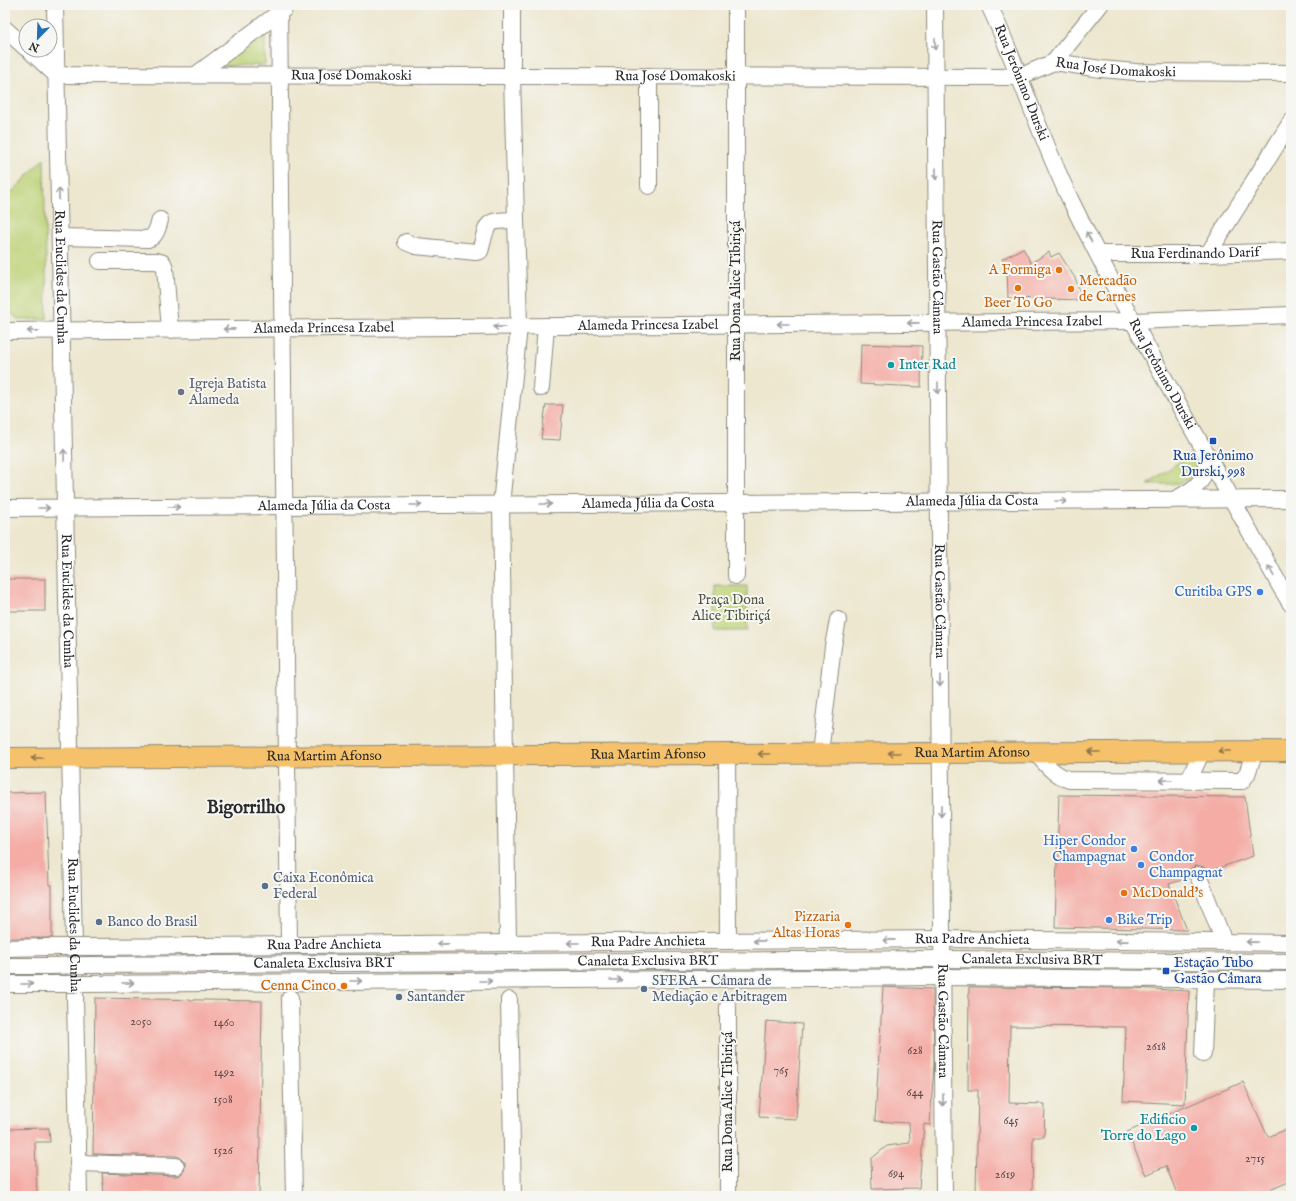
<svg xmlns="http://www.w3.org/2000/svg" width="1296" height="1201" font-family="'IM FELL English',serif">
<style>
.green{fill:#bcd175;stroke:#747e50}
.building{fill:#f4aca5}
.lines{fill:none;stroke-linecap:round;stroke-linejoin:round}
.minor-casing{stroke:#8c897d;stroke-width:18}
.major-casing{stroke:#8c897d;stroke-width:22}
.minor{stroke:#fff;stroke-width:16}
.major{stroke:#f5c16b;stroke-width:20}
.minor-bridge-casing{stroke:#8c897d;stroke-width:18;stroke-linecap:butt}
.minor-bridge{stroke:#fff;stroke-width:16}
.oneway{stroke:#a0a0a0}
.oneway2{stroke:#90764b}
.food-dot{fill:#e8710a;stroke:#f6f6f2;stroke-width:1.5}
.culture-dot{fill:#0f9aa8;stroke:#f6f6f2;stroke-width:1.5}
.worship-dot{fill:#6b7280;stroke:#f6f6f2;stroke-width:1.5}
.transit-dot{fill:#1a4fb4;stroke:#f6f6f2;stroke-width:1.5}
.shop-dot{fill:#3f7fe0;stroke:#f6f6f2;stroke-width:1.5}
.service-dot{fill:#5c6f8a;stroke:#f6f6f2;stroke-width:1.5}
.labels{text-anchor:middle;dominant-baseline:central;stroke-width:4;stroke-linejoin:round;paint-order:stroke}
.number-label{font-size:12px;fill:#5d4b4a}
.street-label{font-size:14px;fill:#2b2b2b;stroke:#f6f6f2}
.food-label{font-size:14px;fill:#c56008;stroke:#f6f6f2;text-anchor:end}
.culture-label{font-size:14px;fill:#0d838f;stroke:#f6f6f2;text-anchor:start}
.worship-label{font-size:14px;fill:#5b616d;stroke:#f6f6f2;text-anchor:start}
.transit-label{font-size:14px;fill:#164399;stroke:#f6f6f2}
.shop-label{font-size:14px;fill:#366cbe;stroke:#f6f6f2;text-anchor:end}
.park-label{font-size:14px;fill:#4f543e;stroke:#f6f6f2}
.service-label{font-size:14px;fill:#4e5e75;stroke:#f6f6f2;text-anchor:start}
.district-label{font-size:18px;font-weight:bold;fill:#2b2b2b;stroke:#f6f6f2}
</style>
<rect width="100%" height="100%" fill="#f6f6f2"/>
<filter id="ink" filterUnits="userSpaceOnUse"><feTurbulence type="fractalNoise" baseFrequency=".025" numOctaves="2"/><feDisplacementMap in="SourceGraphic" scale="8" xChannelSelector="R" yChannelSelector="G"/><feConvolveMatrix kernelMatrix="1 2 1 2 8 2 1 2 1" color-interpolation-filters="sRGB"/></filter>
<filter id="wash" filterUnits="userSpaceOnUse"><feTurbulence type="fractalNoise" baseFrequency=".012" numOctaves="4" result="noise"/><feDisplacementMap in="SourceGraphic" scale="16" xChannelSelector="R" yChannelSelector="G"/><feGaussianBlur stdDeviation="0.9" result="paint"/><feColorMatrix in="noise" values="0 0 0 0 0 0 0 0 0 0 0 0 0 0 0 0 0 1.4 0 .05"/><feComposite in="paint" operator="in"/></filter>
<g filter="url(#wash)">
<rect width="100%" height="100%" fill="#ede7cf"/>
<g class="green">
<polygon points="265,30 265,65 218,66"/>
<polygon points="44,158 47,319 19,320 5,307 5,200"/>
<path d="M1192,453C1196,461 1199,465 1194,473C1185,488 1162,483 1147,484Z"/>
<rect x="715" y="586" width="32" height="45"/>
</g>
<g id="blocks">
<g class="building">
<polygon points="1023,248 1031,263 1049,252 1051,257 1059,253 1075,278 1083,300 1008,298 1007,269 1002,259"/>
<polygon points="861,344 922,346 921,387 860,384"/>
<polygon points="546,405 563,405 560,440 541,439"/>
<rect x="7" y="579" width="38" height="32"/>
<polygon points="46,792 49,885 52,885 52,938 6,938 5,793"/>
<polygon points="1059,795 1245,797 1253,856 1207,872 1204,867 1199,866 1195,866 1190,869 1189,873 1189,878 1169,884 1187,930 1055,927"/>
<polygon points="883,987 933,989 934,1064 930,1125 924,1124 919,1188 872,1189 871,1159 887,1146 910,1143 909,1123 875,1121"/>
<polygon points="969,987 1134,988 1189,991 1185,1104 1123,1101 1126,1027 1010,1026 1009,1103 1045,1104 1044,1137 1033,1137 1032,1196 976,1195 978,1090 968,1090"/>
<polygon points="95,998 262,1001 259,1196 185,1196 185,1193 104,1195 102,1173 176,1176 180,1175 184,1171 185,1166 185,1162 181,1158 176,1156 93,1154"/>
<polygon points="766,1021 802,1024 796,1119 759,1117"/>
<polygon points="1243,1082 1268,1137 1287,1129 1291,1138 1291,1181 1256,1196 1178,1196 1166,1166 1146,1175 1127,1132"/>
<polygon points="49,1128 50,1142 35,1142 37,1196 5,1196 5,1129"/>
</g>
</g>
</g>
<g filter="url(#ink)">
<use href="#blocks" fill-opacity="0" stroke="#8c897d" stroke-width="1"/>
<g class="lines">
<g class="minor-casing">
<g id="minor">
<path id="s1" d="M55,5L79,1196"/>
<polyline points="279,5 289,945"/>
<polyline points="736,5 736,576"/>
<path id="s2" d="M935,5L944,1196"/>
<path id="s3" d="M989,5C1019,69 1040,137 1071,201C1135,332 1210,458 1280,586L1291,604"/>
<polyline points="5,29 26,48"/>
<path id="s4" d="M29,50L56,75L1019,77L1054,62L1101,69L1136,72L1291,73"/>
<polyline points="1054,62 1100,5"/>
<polyline points="196,75 284,9"/>
<polyline points="649,76 649,186"/>
<path d="M60,237L148,239C156,237 158,227 160,220"/>
<path d="M406,242L416,246L476,252L480,251L481,248C488,220 486,221 516,220"/>
<path id="s5" d="M1098,254H1208L1291,251"/>
<polyline points="1208,254 1291,122"/>
<polyline points="100,261 156,261 163,263 165,268 170,330"/>
<path id="s6" d="M5,331L1134,321L1291,315"/>
<polyline points="541,388 546,326"/>
<path d="M1176,499C1199,487 1205,481 1208,456"/>
<path id="s7" d="M5,508L1291,499"/>
<path d="M1035,752C1047,765 1053,775 1070,780L1242,781L1247,774L1255,751"/>
<polyline points="820,753 833,646 838,620"/>
<polyline points="727,754 728,941"/>
<polyline points="1189,780 1202,751"/>
<polyline points="1198,875 1224,942"/>
<polyline points="508,943 501,505 519,326 512,76 512,5"/>
<path id="s8" d="M88,947L942,939L1291,943"/>
<polyline points="5,948 48,947"/>
<path id="s9" d="M89,965L942,959L1291,962"/>
<polyline points="5,966 48,966"/>
<polyline points="5,984 49,984"/>
<polyline points="89,984 942,977 1291,980"/>
<polyline points="290,998 294,1196"/>
<polyline points="509,1000 513,1196"/>
<polyline points="728,1007 728,1196"/>
<polyline points="1203,1054 1206,980"/>
<polyline points="78,1163 176,1166"/>
</g>
</g>
<g class="major-casing">
<g id="major">
<path id="s10" d="M5,758L1291,751"/>
</g>
</g>
<use href="#minor" class="minor"/>
<use href="#major" class="major"/>
<g class="minor-bridge-casing">
<g id="minor-bridge">
<polyline points="48,947 88,947"/>
<polyline points="48,966 89,965"/>
<polyline points="49,984 89,984"/>
</g>
</g>
<use href="#minor-bridge" class="minor-bridge"/>
</g>
<defs><path id="oneway-shaft" d="M-6 0H5M1.5-3L5.5 0L1.5 3" fill="none" stroke-width="1.6" stroke-linecap="round" stroke-linejoin="round"/></defs>
<g class="oneway">
<use href="#oneway-shaft" transform="translate(935 44) rotate(90)"/>
<use href="#oneway-shaft" transform="translate(936 174) rotate(90)"/>
<use href="#oneway-shaft" transform="translate(59 194) rotate(-91)"/>
<use href="#oneway-shaft" transform="translate(1089 237) rotate(-118)"/>
<use href="#oneway-shaft" transform="translate(913 323) rotate(179)"/>
<use href="#oneway-shaft" transform="translate(783 324) rotate(180)"/>
<use href="#oneway-shaft" transform="translate(499 327) rotate(179)"/>
<use href="#oneway-shaft" transform="translate(229 329) rotate(179)"/>
<use href="#oneway-shaft" transform="translate(33 331) rotate(179)"/>
<use href="#oneway-shaft" transform="translate(938 388) rotate(90)"/>
<use href="#oneway-shaft" transform="translate(64 455) rotate(-91)"/>
<use href="#oneway-shaft" transform="translate(1061 501)"/>
<use href="#oneway-shaft" transform="translate(546 504)"/>
<use href="#oneway-shaft" transform="translate(416 505)"/>
<use href="#oneway-shaft" transform="translate(174 507)"/>
<use href="#oneway-shaft" transform="translate(44 508)"/>
<use href="#oneway-shaft" transform="translate(1271 571) rotate(-118)"/>
<use href="#oneway-shaft" transform="translate(940 681) rotate(90)"/>
<use href="#oneway-shaft" transform="translate(1166 780) rotate(-180)"/>
<use href="#oneway-shaft" transform="translate(941 811) rotate(90)"/>
<use href="#oneway-shaft" transform="translate(889 940) rotate(179)"/>
<use href="#oneway-shaft" transform="translate(759 941) rotate(179)"/>
<use href="#oneway-shaft" transform="translate(1122 941) rotate(-179)"/>
<use href="#oneway-shaft" transform="translate(1252 942) rotate(-179)"/>
<use href="#oneway-shaft" transform="translate(573 943) rotate(180)"/>
<use href="#oneway-shaft" transform="translate(443 944) rotate(179)"/>
<use href="#oneway-shaft" transform="translate(616 980)"/>
<use href="#oneway-shaft" transform="translate(356 981)"/>
<use href="#oneway-shaft" transform="translate(486 981)"/>
<use href="#oneway-shaft" transform="translate(128 983)"/>
<use href="#oneway-shaft" transform="translate(27 984)"/>
<use href="#oneway-shaft" transform="translate(943 1100) rotate(90)"/>
</g>
<g class="oneway2">
<use href="#oneway-shaft" transform="translate(1224 751) rotate(180)"/>
<use href="#oneway-shaft" transform="translate(1094 752) rotate(180)"/>
<use href="#oneway-shaft" transform="translate(894 753) rotate(180)"/>
<use href="#oneway-shaft" transform="translate(764 754) rotate(180)"/>
<use href="#oneway-shaft" transform="translate(37 758) rotate(180)"/>
</g>
</g>
<g class="food-dot">
<circle cx="1059" cy="270" r="4"/>
<circle cx="1018" cy="288" r="4"/>
<circle cx="1071" cy="289" r="4"/>
<circle cx="1124" cy="893" r="4"/>
<circle cx="848" cy="925" r="4"/>
<circle cx="344" cy="986" r="4"/>
</g>
<g class="culture-dot">
<circle cx="891" cy="365" r="4"/>
<circle cx="1194" cy="1128" r="4"/>
</g>
<circle class="worship-dot" cx="181" cy="392" r="4"/>
<g class="transit-dot">
<rect x="1209" y="437" width="8" height="8" rx="2"/>
<rect x="1162" y="967" width="8" height="8" rx="2"/>
</g>
<g class="shop-dot">
<circle cx="1260" cy="592" r="4"/>
<circle cx="1134" cy="849" r="4"/>
<circle cx="1141" cy="865" r="4"/>
<circle cx="1109" cy="920" r="4"/>
</g>
<g class="service-dot">
<circle cx="265" cy="886" r="4"/>
<circle cx="99" cy="922" r="4"/>
<circle cx="644" cy="989" r="4"/>
<circle cx="399" cy="997" r="4"/>
</g>
<g class="labels">
<g class="number-label">
<text x="141" y="1021">2050</text>
<text x="224" y="1022">1460</text>
<text x="1156" y="1046">2618</text>
<text x="915" y="1050">628</text>
<text x="781" y="1070">765</text>
<text x="224" y="1072">1492</text>
<text x="915" y="1092">644</text>
<text x="223" y="1099">1508</text>
<text x="1011" y="1120">645</text>
<text x="223" y="1150">1526</text>
<text x="1255" y="1158">2715</text>
<text x="896" y="1173">694</text>
<text x="1005" y="1174">2619</text>
</g>
<g class="street-label">
<text stroke="none"><textPath href="#s4" startOffset="1100">Rua José Domakoski</textPath></text>
<text stroke="none"><textPath href="#s4" startOffset="332">Rua José Domakoski</textPath></text>
<text stroke="none"><textPath href="#s4" startOffset="656">Rua José Domakoski</textPath></text>
<text stroke="none"><textPath href="#s3" startOffset="84">Rua Jerônimo Durski</textPath></text>
<text stroke="none"><textPath href="#s5" startOffset="97">Rua Ferdinando Darif</textPath></text>
<text stroke="none"><textPath href="#s1" startOffset="272">Rua Euclides da Cunha</textPath></text>
<text stroke="none"><textPath href="#s2" startOffset="272">Rua Gastão Câmara</textPath></text>
<text transform="translate(736 291) rotate(-90)">Rua Dona Alice Tibiriçá</text>
<text stroke="none"><textPath href="#s6" startOffset="1027">Alameda Princesa Izabel</textPath></text>
<text stroke="none"><textPath href="#s6" startOffset="643">Alameda Princesa Izabel</textPath></text>
<text stroke="none"><textPath href="#s6" startOffset="319">Alameda Princesa Izabel</textPath></text>
<text stroke="none"><textPath href="#s3" startOffset="408">Rua Jerônimo Durski</textPath></text>
<text stroke="none"><textPath href="#s7" startOffset="967">Alameda Júlia da Costa</textPath></text>
<text stroke="none"><textPath href="#s7" startOffset="643">Alameda Júlia da Costa</textPath></text>
<text stroke="none"><textPath href="#s7" startOffset="319">Alameda Júlia da Costa</textPath></text>
<text stroke="none"><textPath href="#s1" startOffset="596">Rua Euclides da Cunha</textPath></text>
<text stroke="none"><textPath href="#s2" startOffset="596">Rua Gastão Câmara</textPath></text>
<text stroke="none"><textPath href="#s10" startOffset="967">Rua Martim Afonso</textPath></text>
<text stroke="none"><textPath href="#s10" startOffset="643">Rua Martim Afonso</textPath></text>
<text stroke="none"><textPath href="#s10" startOffset="319">Rua Martim Afonso</textPath></text>
<text stroke="none"><textPath href="#s1" startOffset="920">Rua Euclides da Cunha</textPath></text>
<text stroke="none"><textPath href="#s8" startOffset="884">Rua Padre Anchieta</textPath></text>
<text stroke="none"><textPath href="#s8" startOffset="560">Rua Padre Anchieta</textPath></text>
<text stroke="none"><textPath href="#s8" startOffset="236">Rua Padre Anchieta</textPath></text>
<text stroke="none"><textPath href="#s9" startOffset="943">Canaleta Exclusiva BRT</textPath></text>
<text stroke="none"><textPath href="#s9" startOffset="559">Canaleta Exclusiva BRT</textPath></text>
<text stroke="none"><textPath href="#s9" startOffset="235">Canaleta Exclusiva BRT</textPath></text>
<text stroke="none"><textPath href="#s2" startOffset="1016">Rua Gastão Câmara</textPath></text>
<text transform="translate(728 1102) rotate(-90)">Rua Dona Alice Tibiriçá</text>
</g>
<g class="food-label">
<text x="1051" y="270">A Formiga</text>
<text x="1079" y="281" text-anchor="start">Mercadão<tspan x="1079" dy="16">de Carnes</tspan></text>
<text x="1018" y="303" text-anchor="middle">Beer To Go</text>
<text x="1132" y="893" text-anchor="start">McDonald's</text>
<text x="840" y="917">Pizzaria<tspan x="840" dy="16">Altas Horas</tspan></text>
<text x="336" y="986">Cenna Cinco</text>
</g>
<g class="culture-label">
<text x="899" y="365">Inter Rad</text>
<text x="1186" y="1120" text-anchor="end">Edificio<tspan x="1186" dy="16">Torre do Lago</tspan></text>
</g>
<g class="worship-label">
<text x="189" y="384">Igreja Batista<tspan x="189" dy="16">Alameda</tspan></text>
</g>
<g class="transit-label">
<text x="1213" y="456">Rua Jerônimo<tspan x="1213" dy="16">Durski, 998</tspan></text>
<text x="1174" y="963" text-anchor="start">Estação Tubo<tspan x="1174" dy="16">Gastão Câmara</tspan></text>
</g>
<g class="shop-label">
<text x="1252" y="592">Curitiba GPS</text>
<text x="1126" y="841">Hiper Condor<tspan x="1126" dy="16">Champagnat</tspan></text>
<text x="1149" y="857" text-anchor="start">Condor<tspan x="1149" dy="16">Champagnat</tspan></text>
<text x="1117" y="920" text-anchor="start">Bike Trip</text>
</g>
<g class="park-label">
<text x="731" y="600">Praça Dona<tspan x="731" dy="16">Alice Tibiriçá</tspan></text>
</g>
<g class="service-label">
<text x="273" y="878">Caixa Econômica<tspan x="273" dy="16">Federal</tspan></text>
<text x="107" y="922">Banco do Brasil</text>
<text x="652" y="981">SFERA - Câmara de<tspan x="652" dy="16">Mediação e Arbitragem</tspan></text>
<text x="407" y="997">Santander</text>
</g>
<g class="district-label">
<text x="246" y="808">Bigorrilho</text>
</g>
</g>
<rect width="1296" height="1201" fill="none" stroke="#f6f6f2" stroke-width="20"/>
<g transform="translate(38 38) rotate(203)"><circle r="19" fill="#f6f6f2" stroke="#a5a5a2"/>
<path d="M0-3L7 15L0 10L-7 15Z" fill="#1f6fb2"/>
<text y="-6" font-size="11" font-weight="bold" text-anchor="middle" fill="#2b2b2b">N</text>
</g>
</svg>
